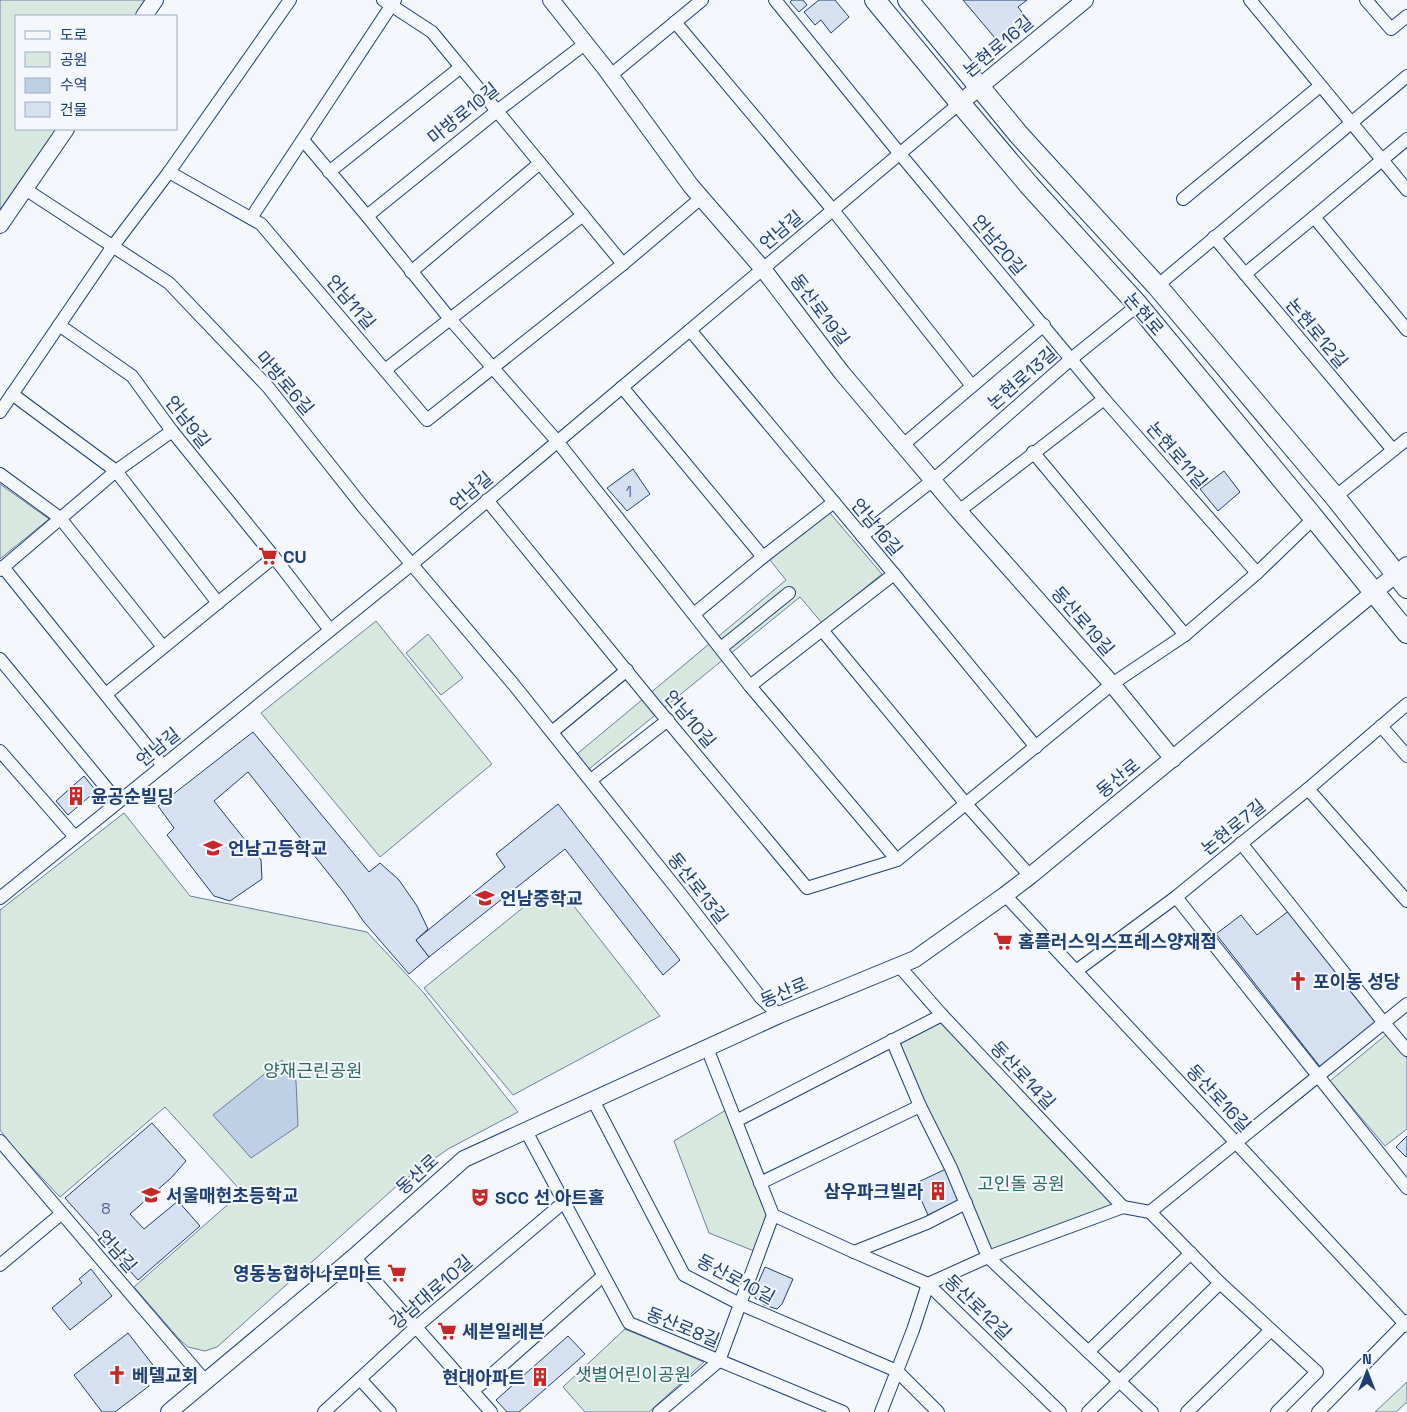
<svg xmlns="http://www.w3.org/2000/svg" width="1407" height="1412" font-family="'Space Grotesk','Noto Sans KR',sans-serif">
<style>
.green{fill:#d7e8df;stroke:#687fa3}
.water{fill:#bed0e5;stroke:#687fa3}
.building{fill:#d5e0f0;stroke:#1d3f73}
.lines{fill:none;stroke-linecap:round;stroke-linejoin:round}
.minor-casing{stroke:#1d3f73;stroke-width:14}
.tertiary-casing{stroke:#1d3f73;stroke-width:18}
.primary-casing{stroke:#1d3f73;stroke-width:22}
.minor{stroke:#f4f7fb;stroke-width:12}
.tertiary{stroke:#f4f7fb;stroke-width:16}
.primary{stroke:#f4f7fb;stroke-width:20}
.labels{text-anchor:middle;dominant-baseline:central;stroke-width:4;stroke-linejoin:round;paint-order:stroke}
.number-label{font-size:15px;fill:#4b6792}
.street-label{font-size:18px;fill:#1d3f73;stroke:#f4f7fb}
.poi-label{font-size:18px;font-weight:bold;fill:#1d3f73;stroke:#f4f7fb;text-anchor:start}
.park-label{font-size:18px;fill:#2c6c60;stroke:#f4f7fb}
</style>
<rect width="100%" height="100%" fill="#f4f7fb"/>
<g class="green">
<polygon points="0,0 149,0 138,16 16,16 16,129 60,129 0,215"/>
<polygon points="0,484 49,519 0,559"/>
<polygon points="829,512 882,574 822,623 800,597 589,769 577,754 786,580 770,560"/>
<polygon points="376,621 492,764 380,857 261,713"/>
<polygon points="428,634 463,678 441,695 406,653"/>
<polygon points="124,813 190,896 367,932 423,992 518,1112 448,1149 400,1183 217,1347 205,1351 188,1347 180,1340 134,1287 242,1192 165,1107 60,1197 13,1147 0,1130 0,910"/>
<polygon points="541,893 566,896 660,1016 513,1095 424,988"/>
<polygon points="942,1015 1123,1207 988,1257 892,1040"/>
<polygon points="1387,1034 1407,1059 1407,1129 1385,1146 1330,1081"/>
<polygon points="731,1107 773,1215 759,1253 709,1233 674,1141"/>
<polygon points="625,1329 704,1362 649,1412 585,1412 563,1387"/>
<polygon points="1407,1382 1407,1402 1396,1412 1375,1412"/>
</g>
<polygon class="water" points="282,1060 296,1081 298,1126 251,1158 213,1115"/>
<g class="building">
<polygon points="792,0 803,0 807,5 799,12 790,2"/>
<polygon points="819,0 835,0 849,17 831,33 821,20 815,25 804,12"/>
<polygon points="963,0 1027,0 1018,7 1028,20 1000,44"/>
<polygon points="633,469 650,494 627,511 607,488"/>
<polygon points="1224,471 1240,492 1218,511 1200,489"/>
<polygon points="253,732 369,872 380,863 399,880 417,906 428,929 416,940 429,957 409,974 364,922 344,893 248,772 214,801 261,860 262,879 230,901 214,896 167,835 174,828 158,806"/>
<polygon points="84,776 96,791 68,815 56,801"/>
<polygon points="558,804 680,960 663,975 565,849 429,957 416,940 505,867 496,854"/>
<polygon points="1290,910 1378,1026 1321,1068 1216,934 1241,915 1257,935"/>
<polygon points="152,1123 186,1161 171,1178 130,1214 144,1229 178,1201 200,1226 138,1280 65,1198"/>
<polygon points="1407,1136 1407,1156 1406,1157 1396,1147"/>
<polygon points="948,1168 962,1199 928,1215 914,1184"/>
<polygon points="765,1267 793,1279 782,1304 777,1309 764,1305 755,1298 755,1290"/>
<polygon points="91,1269 112,1296 70,1330 52,1308 82,1283 79,1279"/>
<polygon points="128,1333 153,1365 147,1373 147,1380 149,1386 115,1412 102,1412 74,1375"/>
<polygon points="568,1336 585,1354 519,1412 507,1412 496,1400"/>
</g>
<g class="lines">
<g class="minor-casing">
<g id="minor">
<polyline points="383,0 432,32 623,264"/>
<polyline points="775,0 900,154 1104,399 1257,573"/>
<polyline points="1250,0 1407,190"/>
<polyline points="1366,0 1391,29 1407,16"/>
<polyline points="675,22 833,210 972,386"/>
<polyline points="611,75 702,0"/>
<polyline points="303,140 367,216 450,319 557,441 750,686 897,860"/>
<polyline points="169,172 261,224 427,420 623,264 701,198"/>
<polyline points="329,172 461,67"/>
<polyline points="25,189 169,283 268,387 364,508 514,685 680,893 761,998 779,1015"/>
<polyline points="1183,199 1320,86"/>
<polyline points="367,216 497,111 586,43"/>
<polyline points="1314,217 1407,330"/>
<polyline points="251,218 395,0"/>
<polyline points="1214,237 1393,450"/>
<polyline points="411,272 540,163"/>
<polyline points="1245,274 1314,217 1407,139"/>
<polyline points="1157,286 1407,76"/>
<polyline points="59,325 132,376 172,431 274,557 330,630"/>
<polyline points="690,330 894,574 1036,747"/>
<polyline points="385,370 583,215"/>
<polyline points="622,387 763,557"/>
<polyline points="12,394 116,471 218,603"/>
<polyline points="0,412 113,246 169,172 290,0"/>
<polyline points="903,445 1044,325"/>
<polyline points="1033,452 1185,635"/>
<polyline points="0,474 60,518 163,647"/>
<polyline points="1335,497 1407,439"/>
<polyline points="487,500 652,702 807,888 897,860 1112,684 1185,635 1257,573 1314,518"/>
<polyline points="959,511 1104,399"/>
<polyline points="862,536 933,480 1071,359 1138,305"/>
<polyline points="3,567 163,766"/>
<polyline points="0,570 116,471 172,431"/>
<polyline points="694,614 763,557 834,502"/>
<polyline points="822,630 966,804 1030,876"/>
<polyline points="721,648 789,593"/>
<polyline points="0,659 118,802"/>
<polyline points="750,686 894,574"/>
<polyline points="106,694 274,557"/>
<polyline points="1381,726 1407,756"/>
<polyline points="552,732 627,670"/>
<polyline points="0,751 75,837"/>
<polyline points="591,780 668,720"/>
<polyline points="1308,789 1407,901"/>
<polyline points="1241,843 1384,1023 1407,1050"/>
<polyline points="1005,895 1407,1326"/>
<polyline points="1176,897 1407,1188"/>
<polyline points="0,898 412,564 960,103"/>
<polyline points="899,966 942,1015 1123,1207"/>
<polyline points="1076,971 1176,897 1308,789 1407,704"/>
<polyline points="892,1040 920,1106 951,1168 988,1257 1152,1412"/>
<polyline points="707,1048 773,1215 854,1252 928,1284 1060,1412"/>
<polyline points="593,1100 684,1275 740,1304 897,1371 938,1412"/>
<polyline points="736,1121 942,1015"/>
<polyline points="526,1131 629,1323 843,1412"/>
<polyline points="0,1141 206,1382"/>
<polyline points="760,1183 920,1106"/>
<polyline points="1123,1207 1150,1212"/>
<polyline points="1150,1212 1407,1004"/>
<polyline points="1150,1212 1220,1283 1317,1372 1277,1412"/>
<polyline points="854,1252 927,1223 966,1203"/>
<polyline points="354,1257 491,1412"/>
<polyline points="0,1265 61,1214"/>
<polyline points="1088,1352 1191,1253"/>
<polyline points="360,1379 390,1412"/>
<polyline points="473,1391 603,1276"/>
<polyline points="324,1412 416,1327 564,1202"/>
<polyline points="659,1412 719,1361 773,1215"/>
<polyline points="881,1412 913,1330 928,1284 988,1257 1123,1207"/>
<polyline points="1088,1412 1220,1283"/>
<polyline points="1187,1412 1271,1330"/>
<polyline points="1318,1412 1407,1321"/>
</g>
</g>
<g class="tertiary-casing">
<g id="tertiary">
<polyline points="551,0 605,68 691,186 763,269 842,373 957,509 1112,684 1173,759"/>
<polyline points="144,16 155,0"/>
<polyline points="960,103 1085,0"/>
<polyline points="0,225 66,129"/>
<polyline points="169,1412 354,1257 464,1159 779,1015 915,959 1005,895 1030,876 1407,565"/>
</g>
</g>
<g class="primary-casing">
<g id="primary">
<polyline points="875,0 960,103 1029,185 1138,305 1314,518 1407,633"/>
<polyline points="908,0 1019,135 1157,286 1335,497 1407,588"/>
</g>
</g>
<use href="#minor" class="minor"/>
<use href="#tertiary" class="tertiary"/>
<use href="#primary" class="primary"/>
</g>
<defs>
<g id="supermarket-bare" transform="scale(1.5)"><path d="M-6-5.5h2.5l.6 2H6L4.5 2H-2.5L-4.4-4H-6ZM-1.5 3.2a1.3 1.3 0 1 0 .1 0ZM3 3.2a1.3 1.3 0 1 0 .1 0Z" fill="#c62828" stroke="#f4f7fb" stroke-width="2.5" paint-order="stroke"/></g>
<g id="building-bare" transform="scale(1.5)"><path d="M-4-6H4V6H1V3H-1V6H-4ZM-2.5-4.3h1.7v1.8h-1.7ZM.8-4.3h1.7v1.8H.8ZM-2.5-1h1.7V.8h-1.7ZM.8-1h1.7V.8H.8Z" fill="#c62828" stroke="#f4f7fb" stroke-width="2.5" paint-order="stroke"/></g>
<g id="school-bare" transform="scale(1.5)"><path d="M0-5L7-2L0 1L-7-2ZM-4 1L0 2.5L4 1V4Q0 6-4 4Z" fill="#c62828" stroke="#f4f7fb" stroke-width="2.5" paint-order="stroke"/></g>
<g id="church-bare" transform="scale(1.5)"><path d="M-1.2-6h2.4v3.5h3.3v2.4h-3.3V6h-2.4V-.1h-3.3v-2.4h3.3Z" fill="#c62828" stroke="#f4f7fb" stroke-width="2.5" paint-order="stroke"/></g>
<g id="theatre-bare" transform="scale(1.5)"><path d="M-5-5.5Q0-4 5-5.5V0Q5 5 0 6Q-5 5-5 0ZM-3.3-2.5H-1v1.5H-3.3ZM1-2.5H3.3v1.5H1ZM-2.8 1Q0 5.5 2.8 1Z" fill="#c62828" stroke="#f4f7fb" stroke-width="2.5" paint-order="stroke"/></g>
</defs>
<g fill-rule="evenodd">
<use href="#supermarket-bare" x="268" y="556"/>
<use href="#building-bare" x="76" y="796"/>
<use href="#school-bare" x="213" y="848"/>
<use href="#school-bare" x="485" y="898"/>
<use href="#supermarket-bare" x="1003" y="941"/>
<use href="#church-bare" x="1298" y="981"/>
<use href="#building-bare" x="938" y="1191"/>
<use href="#school-bare" x="151" y="1195"/>
<use href="#theatre-bare" x="480" y="1197"/>
<use href="#supermarket-bare" x="397" y="1273"/>
<use href="#supermarket-bare" x="447" y="1331"/>
<use href="#church-bare" x="117" y="1375"/>
<use href="#building-bare" x="540" y="1377"/>
</g>
<g class="labels">
<g class="number-label">
<text x="629" y="491">1</text>
<text x="106" y="1208">8</text>
</g>
<g class="street-label">
<text transform="translate(998 46) rotate(-40)">논현로16길</text>
<text transform="translate(463 113) rotate(-39)">마방로10길</text>
<text transform="translate(781 230) rotate(-40)">언남길</text>
<text transform="translate(999 245) rotate(50)">언남20길</text>
<text transform="translate(351 302) rotate(50)">언남11길</text>
<text transform="translate(820 310) rotate(53)">동산로19길</text>
<text transform="translate(1144 314) rotate(49)">논현로</text>
<text transform="translate(1317 333) rotate(50)">논현로12길</text>
<text transform="translate(1022 378) rotate(-41)">논현로13길</text>
<text transform="translate(285 383) rotate(49)">마방로6길</text>
<text transform="translate(188 422) rotate(52)">언남9길</text>
<text transform="translate(1177 455) rotate(49)">논현로11길</text>
<text transform="translate(471 491) rotate(-40)">언남길</text>
<text transform="translate(877 527) rotate(50)">언남16길</text>
<text transform="translate(1083 621) rotate(49)">동산로19길</text>
<text transform="translate(690 719) rotate(50)">언남10길</text>
<text transform="translate(158 747) rotate(-39)">언남길</text>
<text transform="translate(1118 778) rotate(-39)">동산로</text>
<text transform="translate(1233 827) rotate(-39)">논현로7길</text>
<text transform="translate(698 888) rotate(52)">동산로13길</text>
<text transform="translate(784 992) rotate(-23)">동산로</text>
<text transform="translate(1023 1075) rotate(47)">동산로14길</text>
<text transform="translate(1219 1098) rotate(47)">동산로16길</text>
<text transform="translate(417 1174) rotate(-42)">동산로</text>
<text transform="translate(117 1251) rotate(49)">언남길</text>
<text transform="translate(736 1279) rotate(28)">동산로10길</text>
<text transform="translate(431 1292) rotate(-41)">강남대로10길</text>
<text transform="translate(978 1307) rotate(44)">동산로12길</text>
<text transform="translate(683 1327) rotate(22)">동산로8길</text>
</g>
<g class="poi-label">
<text x="283" y="556">CU</text>
<text x="91" y="796">윤공순빌딩</text>
<text x="228" y="848">언남고등학교</text>
<text x="500" y="898">언남중학교</text>
<text x="1018" y="941">홈플러스익스프레스양재점</text>
<text x="1313" y="981">포이동 성당</text>
<text x="923" y="1191" text-anchor="end">삼우파크빌라</text>
<text x="166" y="1195">서울매헌초등학교</text>
<text x="495" y="1197">SCC 선 아트홀</text>
<text x="382" y="1273" text-anchor="end">영동농협하나로마트</text>
<text x="462" y="1331">세븐일레븐</text>
<text x="132" y="1375">베델교회</text>
<text x="525" y="1377" text-anchor="end">현대아파트</text>
</g>
<g class="park-label">
<text x="313" y="1070">양재근린공원</text>
<text x="1021" y="1183">고인돌 공원</text>
<text x="633" y="1374">샛별어린이공원</text>
</g>
</g>
<rect x="15" y="15" width="162" height="115" fill="#f4f7fb" stroke="#9eadc5"/>
<rect x="25" y="31" width="25" height="8" fill="#f4f7fb" stroke="#9eadc5"/>
<text x="60" y="40" font-size="15" fill="#1d3f73">도로</text>
<rect x="25" y="52" width="25" height="15" fill="#d7e8df" stroke="#9eadc5"/>
<text x="60" y="65" font-size="15" fill="#1d3f73">공원</text>
<rect x="25" y="78" width="25" height="15" fill="#bed0e5" stroke="#9eadc5"/>
<text x="60" y="90" font-size="15" fill="#1d3f73">수역</text>
<rect x="25" y="102" width="25" height="15" fill="#d5e0f0" stroke="#9eadc5"/>
<text x="60" y="115" font-size="15" fill="#1d3f73">건물</text>
<g transform="translate(1367 1372)" stroke="#f4f7fb" stroke-width="4" paint-order="stroke">
<path d="M0-4L9 19L0 12L-9 19Z" fill="#1d3f73"/>
<text y="-8" font-size="14" font-weight="bold" text-anchor="middle" fill="#1d3f73">N</text>
</g>
</svg>
